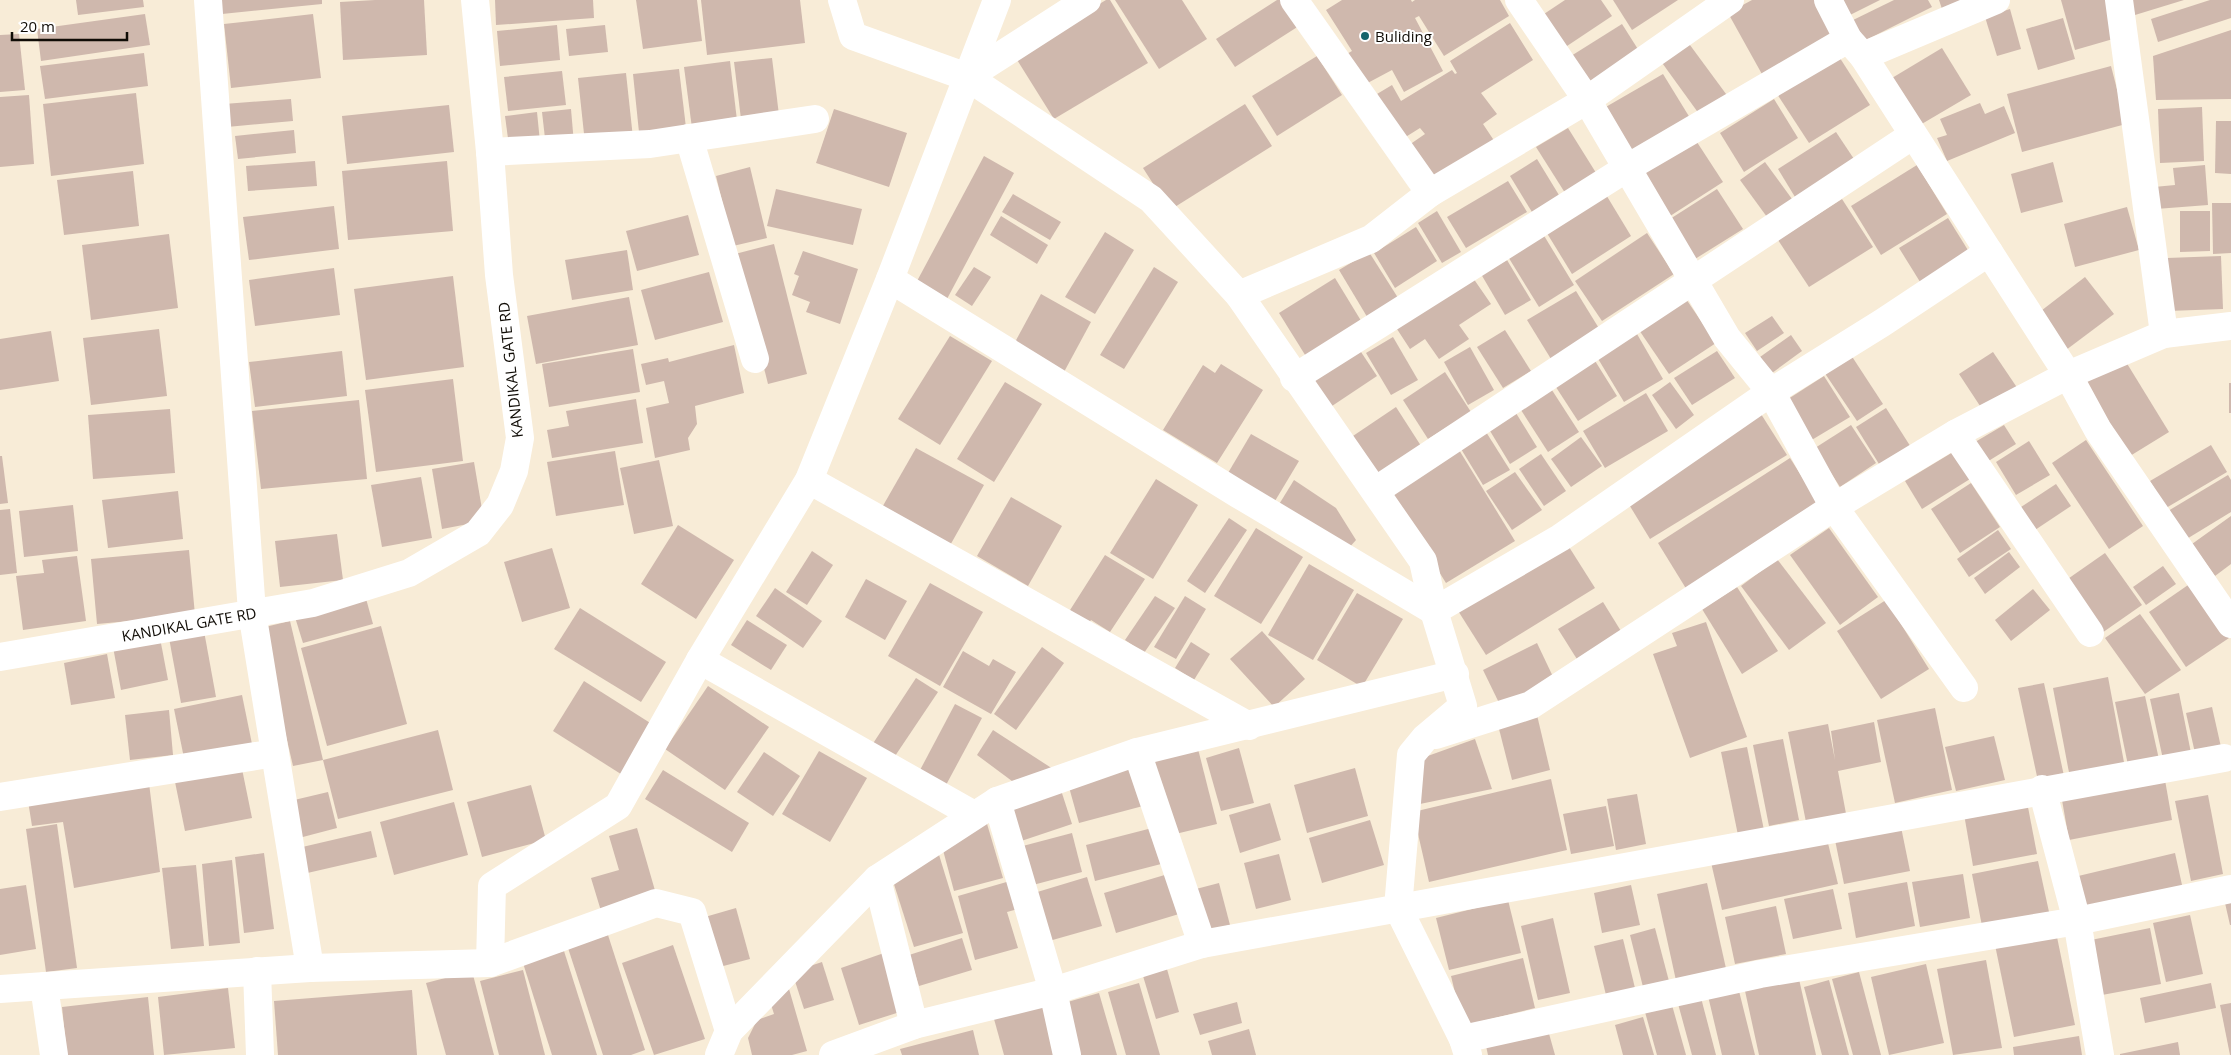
<svg xmlns="http://www.w3.org/2000/svg" width="2231" height="1055" font-family="'Open Sans',sans-serif">
<style>
.building{fill:#cfb8ad}
.lines{fill:none;stroke-linecap:round;stroke-linejoin:round}
.minor{stroke:#fff;stroke-width:28}
.poi-dot{fill:#15646b;stroke:#fff;stroke-width:2}
.labels{text-anchor:middle;dominant-baseline:central;stroke-width:4;stroke-linejoin:round;paint-order:stroke}
.poi-label{font-size:15px;fill:#100c06;stroke:#fff;text-anchor:start}
.street-label{font-size:15px;fill:#100c06;stroke:#fff}
</style>
<rect width="100%" height="100%" fill="#f8ecd7"/>
<g class="building">
<polygon points="76,0 143,0 144,7 78,15"/>
<polygon points="220,0 322,0 322,4 222,14"/>
<polygon points="375,0 424,0 427,55 343,60 340,2"/>
<polygon points="495,0 593,0 594,18 496,25"/>
<polygon points="636,0 697,0 702,41 643,49"/>
<polygon points="701,0 800,0 805,43 707,55"/>
<polygon points="1106,0 1110,0 1148,63 1054,119 1014,55"/>
<polygon points="1115,0 1182,0 1207,39 1159,69"/>
<polygon points="1277,0 1286,0 1302,24 1235,67 1216,39"/>
<polygon points="1342,0 1411,0 1412,2 1415,0 1500,0 1509,16 1444,56 1419,16 1415,18 1443,71 1404,92 1392,70 1362,86 1345,55 1352,51 1326,10"/>
<polygon points="1565,0 1601,0 1612,16 1564,48 1541,16"/>
<polygon points="1613,0 1678,0 1632,30"/>
<polygon points="1752,0 1821,0 1840,34 1763,76 1728,13"/>
<polygon points="1835,0 1880,0 1844,18"/>
<polygon points="1894,0 1928,0 1932,7 1860,43 1849,22"/>
<polygon points="1939,0 1966,0 1942,9"/>
<polygon points="2061,0 2109,0 2120,37 2075,50"/>
<polygon points="2131,0 2184,0 2135,15"/>
<polygon points="2210,0 2231,0 2231,18 2158,42 2151,19"/>
<polygon points="2010,9 2021,49 1997,56 1985,17"/>
<polygon points="145,14 150,45 41,61 37,29"/>
<polygon points="313,14 321,78 231,88 224,24"/>
<polygon points="2063,18 2075,59 2038,70 2026,29"/>
<polygon points="1510,23 1533,60 1481,93 1497,114 1483,124 1495,142 1434,183 1409,145 1425,134 1420,128 1404,138 1377,94 1392,85 1401,101 1452,70 1455,74 1457,73 1450,61"/>
<polygon points="1622,24 1641,54 1589,86 1571,56"/>
<polygon points="557,25 560,60 500,66 497,31"/>
<polygon points="605,25 608,52 569,56 566,29"/>
<polygon points="2231,30 2231,99 2156,100 2153,56"/>
<polygon points="19,34 25,90 0,92 0,35"/>
<polygon points="1687,41 1729,98 1702,118 1660,60"/>
<polygon points="1942,48 1971,95 1920,125 1892,78"/>
<polygon points="144,53 148,86 45,99 40,66"/>
<polygon points="1838,55 1870,105 1809,143 1777,94"/>
<polygon points="1317,56 1342,95 1277,136 1252,96"/>
<polygon points="772,58 779,115 741,119 734,62"/>
<polygon points="730,61 738,129 693,136 684,67"/>
<polygon points="2111,66 2126,124 2022,152 2007,94"/>
<polygon points="679,69 687,136 640,142 633,74"/>
<polygon points="562,71 566,105 508,111 504,77"/>
<polygon points="626,73 633,138 585,143 578,78"/>
<polygon points="1663,74 1690,118 1631,154 1604,108"/>
<polygon points="136,93 144,164 51,176 43,104"/>
<polygon points="29,95 34,164 0,167 0,97"/>
<polygon points="291,99 293,121 227,127 224,104"/>
<polygon points="1774,99 1798,138 1744,172 1720,133"/>
<polygon points="1980,103 1985,114 2004,106 2015,133 1947,161 1937,138 1947,135 1940,119"/>
<polygon points="1245,104 1272,146 1170,210 1143,168"/>
<polygon points="449,105 454,152 347,164 342,116"/>
<polygon points="2202,107 2204,161 2160,163 2158,109"/>
<polygon points="571,109 574,144 546,147 542,112"/>
<polygon points="834,109 907,133 889,187 816,163"/>
<polygon points="537,112 540,142 509,146 505,116"/>
<polygon points="2216,121 2231,121 2231,174 2215,173"/>
<polygon points="1568,128 1598,176 1567,196 1536,147"/>
<polygon points="294,130 296,153 238,159 235,136"/>
<polygon points="1836,132 1854,159 1795,197 1778,169"/>
<polygon points="1693,136 1723,182 1667,218 1637,172"/>
<polygon points="984,156 1014,173 947,299 916,283"/>
<polygon points="1537,159 1562,200 1535,217 1510,176"/>
<polygon points="315,161 317,186 248,191 246,166"/>
<polygon points="447,161 453,231 348,240 342,171"/>
<polygon points="1765,162 1792,199 1767,217 1740,180"/>
<polygon points="2053,162 2063,202 2021,213 2011,174"/>
<polygon points="1917,165 1947,214 1881,255 1851,206"/>
<polygon points="2205,165 2208,205 2156,209 2154,187 2175,185 2173,168"/>
<polygon points="750,167 767,238 733,246 716,176"/>
<polygon points="133,171 139,226 64,235 57,180"/>
<polygon points="1508,181 1527,212 1466,248 1447,217"/>
<polygon points="776,189 862,209 853,245 767,226"/>
<polygon points="1717,189 1743,229 1695,259 1670,219"/>
<polygon points="1605,193 1631,236 1572,274 1545,230"/>
<polygon points="1013,194 1061,222 1050,240 1002,212"/>
<polygon points="1842,199 1873,247 1809,287 1778,240"/>
<polygon points="2212,203 2231,203 2231,253 2213,254"/>
<polygon points="334,206 339,249 249,260 243,217"/>
<polygon points="2127,207 2139,250 2075,267 2064,224"/>
<polygon points="1437,211 1461,252 1442,263 1418,223"/>
<polygon points="2180,211 2210,211 2210,251 2180,252"/>
<polygon points="688,215 699,255 637,271 626,231"/>
<polygon points="1001,216 1048,245 1037,264 990,235"/>
<polygon points="1948,218 1971,255 1922,285 1899,248"/>
<polygon points="1416,227 1437,261 1395,288 1374,253"/>
<polygon points="1105,232 1134,250 1095,314 1065,297"/>
<polygon points="1647,233 1674,274 1602,321 1575,281"/>
<polygon points="169,234 178,308 91,320 82,245"/>
<polygon points="1543,234 1574,285 1539,307 1507,255"/>
<polygon points="774,244 807,374 768,384 735,254"/>
<polygon points="627,250 633,290 572,300 565,260"/>
<polygon points="803,251 858,269 840,324 806,312 810,302 792,295 799,276 794,274"/>
<polygon points="1369,252 1400,301 1369,320 1339,270"/>
<polygon points="2221,256 2223,309 2168,311 2167,258"/>
<polygon points="1507,260 1531,300 1505,315 1481,274"/>
<polygon points="974,267 991,277 972,306 955,295"/>
<polygon points="1154,267 1178,282 1124,369 1100,355"/>
<polygon points="334,268 340,315 255,326 249,280"/>
<polygon points="709,272 723,322 655,340 641,290"/>
<polygon points="1471,275 1491,304 1459,325 1469,339 1439,359 1425,339 1410,349 1395,326"/>
<polygon points="453,276 464,367 366,380 354,289"/>
<polygon points="2085,277 2114,314 2066,350 2037,314"/>
<polygon points="1335,278 1363,324 1307,358 1279,313"/>
<polygon points="1576,291 1600,330 1551,359 1527,320"/>
<polygon points="1041,294 1091,322 1064,372 1014,344"/>
<polygon points="629,297 638,345 536,364 527,316"/>
<polygon points="1686,299 1716,343 1669,374 1639,330"/>
<polygon points="1772,316 1784,333 1757,351 1745,333"/>
<polygon points="159,329 167,396 91,405 83,338"/>
<polygon points="1505,330 1531,371 1503,388 1477,347"/>
<polygon points="51,331 59,381 0,390 0,339"/>
<polygon points="1637,334 1663,379 1624,402 1597,357"/>
<polygon points="1791,335 1802,351 1772,373 1760,357"/>
<polygon points="950,336 992,361 940,445 898,419"/>
<polygon points="1393,337 1418,380 1391,395 1366,353"/>
<polygon points="734,345 744,393 695,406 697,424 688,438 690,450 655,458 646,408 669,403 664,381 646,385 641,364 668,358 669,362"/>
<polygon points="1470,347 1494,390 1468,405 1444,362"/>
<polygon points="633,349 640,392 549,407 542,364"/>
<polygon points="1359,349 1377,376 1326,410 1308,383"/>
<polygon points="342,351 347,396 255,407 249,362"/>
<polygon points="1717,351 1735,378 1692,405 1674,378"/>
<polygon points="1993,352 2018,389 1984,412 1959,374"/>
<polygon points="1851,355 1883,404 1857,421 1824,372"/>
<polygon points="1592,356 1617,396 1578,421 1552,381"/>
<polygon points="2123,357 2169,432 2130,456 2084,381"/>
<polygon points="1221,364 1263,390 1217,463 1163,430 1203,365 1215,373"/>
<polygon points="1445,372 1471,412 1428,439 1403,400"/>
<polygon points="1824,376 1850,417 1810,441 1785,401"/>
<polygon points="453,379 463,461 376,472 365,390"/>
<polygon points="1005,382 1042,404 994,482 957,459"/>
<polygon points="1670,382 1694,415 1676,429 1652,395"/>
<rect x="2229" y="383" width="2" height="30"/>
<polygon points="1550,387 1579,432 1548,452 1519,407"/>
<polygon points="1646,393 1668,431 1605,468 1583,431"/>
<polygon points="636,399 643,443 552,458 547,430 569,426 566,411"/>
<polygon points="359,400 367,479 261,489 252,411"/>
<polygon points="1511,405 1537,447 1510,464 1484,421"/>
<polygon points="1396,407 1423,449 1374,482 1347,440"/>
<polygon points="1886,408 1914,452 1884,472 1856,427"/>
<polygon points="170,409 175,473 93,479 88,415"/>
<polygon points="1761,414 1787,455 1650,539 1625,498"/>
<polygon points="1481,424 1510,470 1483,485 1455,439"/>
<polygon points="1851,425 1876,463 1840,487 1815,448"/>
<polygon points="2004,425 2016,444 1982,465 1970,445"/>
<polygon points="1251,434 1299,461 1275,501 1228,473"/>
<polygon points="1581,437 1602,466 1571,487 1551,459"/>
<polygon points="2086,440 2143,526 2109,549 2052,463"/>
<polygon points="2029,441 2050,475 2016,495 1996,462"/>
<polygon points="1456,445 1515,541 1446,583 1387,488"/>
<polygon points="2211,445 2227,472 2166,508 2150,481"/>
<polygon points="916,448 984,485 948,549 880,511"/>
<polygon points="615,451 624,505 556,516 547,462"/>
<polygon points="1953,452 1970,479 1922,509 1905,481"/>
<polygon points="1541,454 1566,491 1544,506 1519,469"/>
<polygon points="0,456 2,456 8,503 0,504"/>
<polygon points="1790,458 1823,510 1690,595 1658,543"/>
<polygon points="659,460 673,526 634,534 620,468"/>
<polygon points="474,462 484,521 442,529 432,469"/>
<polygon points="1515,472 1542,510 1512,530 1486,491"/>
<polygon points="2228,475 2231,480 2231,512 2185,540 2168,511"/>
<polygon points="421,477 432,538 382,547 371,485"/>
<polygon points="1156,479 1198,505 1153,579 1110,553"/>
<polygon points="1294,480 1336,508 1356,540 1348,549 1278,506"/>
<polygon points="1971,483 2000,527 1960,553 1931,509"/>
<polygon points="2056,484 2071,506 2035,530 2021,507"/>
<polygon points="178,491 183,539 108,548 102,500"/>
<polygon points="1011,497 1062,526 1028,586 977,556"/>
<polygon points="73,505 78,551 24,557 19,511"/>
<polygon points="10,509 17,573 0,575 0,510"/>
<polygon points="2231,516 2231,564 2215,576 2192,544"/>
<polygon points="1229,518 1247,530 1205,593 1187,581"/>
<polygon points="678,525 734,560 696,619 641,584"/>
<polygon points="1256,528 1303,557 1261,624 1214,596"/>
<polygon points="1829,528 1878,597 1840,625 1790,555"/>
<polygon points="1998,530 2011,549 1969,577 1957,559"/>
<polygon points="337,534 343,580 280,587 275,541"/>
<polygon points="1564,539 1595,588 1486,655 1455,606"/>
<polygon points="552,548 570,608 522,622 504,562"/>
<polygon points="189,550 195,615 97,624 91,559"/>
<polygon points="812,551 833,565 807,605 786,592"/>
<polygon points="2009,552 2020,567 1985,594 1974,578"/>
<polygon points="2105,553 2142,605 2099,635 2062,583"/>
<polygon points="1105,555 1145,579 1110,632 1091,620 1084,631 1065,618"/>
<polygon points="77,556 86,621 23,630 16,576 44,573 42,560"/>
<polygon points="1777,559 1826,623 1789,650 1741,586"/>
<polygon points="1309,564 1354,590 1313,660 1268,635"/>
<polygon points="2163,566 2176,584 2146,605 2133,587"/>
<polygon points="866,579 907,601 885,640 845,617"/>
<polygon points="930,583 983,612 940,686 888,656"/>
<polygon points="2191,583 2229,638 2186,667 2149,612"/>
<polygon points="1737,587 1778,651 1742,674 1702,609"/>
<polygon points="775,588 822,621 803,648 756,616"/>
<polygon points="2033,589 2050,610 2011,641 1995,620"/>
<polygon points="1357,593 1403,619 1362,687 1317,660"/>
<polygon points="365,595 373,624 303,643 294,614"/>
<polygon points="1155,596 1175,608 1144,653 1125,640"/>
<polygon points="1185,596 1206,609 1176,659 1154,647"/>
<polygon points="1886,600 1929,669 1881,699 1837,631"/>
<polygon points="1603,602 1624,636 1580,664 1558,629"/>
<polygon points="580,608 666,662 641,702 554,649"/>
<polygon points="2140,614 2181,670 2145,694 2105,638"/>
<polygon points="747,620 787,645 771,670 731,645"/>
<polygon points="290,621 323,760 293,766 261,628"/>
<polygon points="1706,622 1747,737 1690,758 1653,654 1677,646 1672,633"/>
<polygon points="381,626 407,724 327,746 301,648"/>
<polygon points="204,631 216,697 181,703 169,638"/>
<polygon points="1262,631 1305,679 1274,707 1230,659"/>
<polygon points="160,638 168,680 121,690 113,647"/>
<polygon points="1191,642 1210,654 1194,680 1175,668"/>
<polygon points="1537,643 1556,683 1502,709 1483,670"/>
<polygon points="1042,647 1064,663 1016,730 994,714"/>
<polygon points="963,651 989,666 993,659 1016,672 991,714 943,687"/>
<polygon points="107,654 115,698 71,705 64,663"/>
<polygon points="2108,677 2126,773 2071,783 2053,688"/>
<polygon points="916,678 938,692 891,762 870,748"/>
<polygon points="584,681 655,726 624,776 553,731"/>
<polygon points="2044,683 2064,776 2038,781 2018,688"/>
<polygon points="708,686 769,727 725,790 665,749"/>
<polygon points="2179,693 2192,758 2164,764 2150,699"/>
<polygon points="242,695 252,744 184,758 174,709"/>
<polygon points="2145,696 2160,764 2129,770 2115,702"/>
<polygon points="955,704 982,718 946,785 919,772"/>
<polygon points="2212,707 2221,747 2195,753 2186,713"/>
<polygon points="1935,708 1952,790 1895,803 1877,720"/>
<polygon points="169,710 173,755 130,760 125,715"/>
<polygon points="1537,715 1550,770 1512,780 1498,725"/>
<polygon points="1874,722 1881,762 1838,771 1847,819 1807,827 1788,732 1828,724 1835,760 1831,731"/>
<polygon points="438,730 453,790 338,819 323,760"/>
<polygon points="993,730 1053,769 1024,790 977,755"/>
<polygon points="1994,736 2005,780 1956,791 1945,747"/>
<polygon points="1475,739 1492,789 1420,804 1411,762"/>
<polygon points="1783,739 1799,820 1769,826 1753,745"/>
<polygon points="1196,741 1217,824 1167,836 1146,754"/>
<polygon points="1747,747 1765,835 1739,840 1721,752"/>
<polygon points="1239,748 1254,803 1221,811 1206,758"/>
<polygon points="819,751 867,778 830,842 782,814"/>
<polygon points="764,752 800,776 773,816 737,792"/>
<polygon points="1131,763 1143,806 1079,823 1067,780"/>
<polygon points="241,764 252,818 185,831 174,777"/>
<polygon points="1355,768 1368,816 1307,833 1294,785"/>
<polygon points="663,770 749,823 732,852 645,799"/>
<polygon points="1551,779 1567,850 1429,882 1413,812"/>
<polygon points="2165,780 2172,820 2069,840 2062,800"/>
<polygon points="149,783 160,872 74,888 63,822 32,826 28,801"/>
<polygon points="1059,784 1072,824 1015,843 1002,803"/>
<polygon points="531,785 546,840 482,857 467,802"/>
<polygon points="328,792 337,828 299,838 290,801"/>
<polygon points="1637,794 1646,844 1616,850 1607,799"/>
<polygon points="2208,795 2223,874 2191,881 2175,801"/>
<polygon points="454,802 468,855 394,875 380,822"/>
<polygon points="2027,802 2037,854 1973,866 1964,814"/>
<polygon points="1270,803 1281,840 1240,853 1229,815"/>
<polygon points="1606,806 1614,846 1571,854 1563,814"/>
<polygon points="985,817 1003,878 954,891 940,839"/>
<polygon points="1370,820 1384,865 1322,883 1309,838"/>
<polygon points="57,824 77,968 46,972 26,829"/>
<polygon points="1156,827 1165,863 1095,881 1086,845"/>
<polygon points="1901,827 1910,871 1844,884 1835,840"/>
<polygon points="637,828 656,894 601,911 591,878 619,870 609,836"/>
<polygon points="371,831 377,857 303,874 298,848"/>
<polygon points="1825,831 1838,884 1722,910 1710,858"/>
<polygon points="1072,833 1082,872 1029,886 1019,847"/>
<polygon points="936,845 963,933 914,947 892,878"/>
<polygon points="264,853 274,929 244,933 235,857"/>
<polygon points="2175,853 2184,894 2083,917 2074,877"/>
<polygon points="1279,854 1291,900 1256,909 1244,863"/>
<polygon points="232,860 240,943 209,946 202,864"/>
<polygon points="2038,861 2049,912 1982,926 1972,874"/>
<polygon points="196,865 204,946 171,949 162,868"/>
<polygon points="1168,874 1179,914 1116,933 1104,893"/>
<polygon points="1963,874 1970,918 1920,927 1912,882"/>
<polygon points="1087,877 1102,926 1049,941 1034,893"/>
<polygon points="1010,881 1018,909 1007,912 1018,948 975,960 958,896"/>
<polygon points="1907,882 1915,926 1856,938 1848,893"/>
<polygon points="1219,883 1230,925 1206,931 1196,889"/>
<polygon points="1707,883 1727,973 1677,985 1657,894"/>
<polygon points="26,885 36,949 0,955 0,889"/>
<polygon points="1631,885 1640,925 1602,933 1594,893"/>
<polygon points="1833,889 1842,929 1793,939 1784,899"/>
<polygon points="1508,900 1521,953 1449,970 1436,918"/>
<polygon points="2231,901 2231,925 2230,925 2225,903"/>
<polygon points="1776,906 1786,954 1735,964 1725,917"/>
<polygon points="736,908 750,959 712,969 698,919"/>
<polygon points="2190,915 2203,974 2166,982 2153,923"/>
<polygon points="1553,918 1570,993 1538,1000 1521,926"/>
<polygon points="1655,928 1670,985 1644,991 1630,935"/>
<polygon points="2150,928 2161,984 2102,995 2091,940"/>
<polygon points="2056,932 2075,1025 2014,1037 1995,945"/>
<polygon points="608,935 645,1050 631,1055 603,1055 568,948"/>
<polygon points="962,938 972,970 919,986 909,955"/>
<polygon points="1623,939 1635,988 1606,995 1594,946"/>
<polygon points="673,945 705,1039 654,1055 622,963"/>
<polygon points="564,951 597,1055 552,1055 523,963"/>
<polygon points="884,953 903,1011 859,1025 841,968"/>
<polygon points="1523,958 1535,1008 1463,1026 1451,976"/>
<polygon points="1986,960 2002,1048 1953,1055 1937,969"/>
<polygon points="822,962 834,1000 804,1009 792,972"/>
<polygon points="1926,964 1944,1043 1889,1055 1871,977"/>
<polygon points="1167,969 1179,1012 1156,1019 1143,976"/>
<polygon points="523,970 545,1055 499,1055 480,981"/>
<polygon points="472,971 494,1055 446,1055 426,983"/>
<polygon points="1859,972 1881,1055 1853,1055 1832,979"/>
<polygon points="1799,979 1816,1055 1759,1055 1745,991"/>
<polygon points="1829,980 1849,1055 1822,1055 1804,987"/>
<polygon points="1139,983 1160,1055 1126,1055 1108,992"/>
<polygon points="2211,983 2216,1008 2145,1023 2140,998"/>
<polygon points="1738,987 1755,1055 1722,1055 1708,996"/>
<polygon points="228,988 235,1048 164,1055 158,997"/>
<polygon points="789,989 807,1051 792,1055 752,1055 748,1038 757,1020 774,1014 768,995"/>
<polygon points="412,990 417,1055 278,1055 274,1001"/>
<polygon points="1099,993 1117,1055 1079,1055 1064,1003"/>
<polygon points="1700,994 1716,1055 1692,1055 1677,1000"/>
<polygon points="148,997 154,1055 67,1055 62,1007"/>
<polygon points="1237,1002 1242,1023 1200,1035 1193,1014"/>
<polygon points="2231,1003 2231,1055 2230,1055 2220,1005"/>
<polygon points="1672,1005 1686,1055 1657,1055 1645,1012"/>
<polygon points="1043,1006 1056,1055 1004,1055 994,1019"/>
<polygon points="1643,1017 1654,1055 1623,1055 1615,1025"/>
<polygon points="1249,1029 1256,1055 1212,1055 1208,1041"/>
<polygon points="973,1030 979,1055 902,1055 900,1049"/>
<polygon points="1548,1030 1555,1055 1488,1055 1486,1046"/>
<polygon points="2079,1036 2082,1055 2014,1055 2013,1047"/>
<polygon points="2178,1042 2180,1055 2120,1055 2120,1054"/>
</g>
<g class="lines">
<g class="minor">
<polyline points="208,0 252,612 310,968"/>
<polyline points="842,0 853,36 967,77 1151,199 1239,295 1423,561 1434,611 1463,706 1425,738 1411,755 1398,908 1463,1039 1468,1055"/>
<polyline points="1294,0 1430,193"/>
<polyline points="1519,0 1587,100 1727,338 1771,392 1834,507 1964,688"/>
<polyline points="1828,0 1848,39 1863,56 2068,375 2098,430 2231,624"/>
<polyline points="2119,0 2164,334"/>
<polyline points="1863,56 1996,0"/>
<polyline points="967,77 1087,0"/>
<polyline points="689,138 755,359"/>
<polyline points="490,152 650,144 815,119"/>
<polyline points="890,279 1238,494 1434,611 1560,538 1771,392 1882,323 1989,252"/>
<polyline points="1239,295 1371,239 1430,193 1587,100 1730,0"/>
<polyline points="1294,378 1627,168 1848,39"/>
<polyline points="1955,434 2090,633"/>
<polyline points="809,480 1249,726"/>
<polyline points="1375,491 1913,135"/>
<polyline points="0,657 313,603 409,573 478,533 500,505 514,471 520,438 499,275 490,152 475,0"/>
<polyline points="700,660 974,815"/>
<polyline points="1436,735 1531,705 1834,507 1955,434 2068,375 2164,334 2231,326"/>
<polyline points="1137,752 1202,944"/>
<polyline points="2042,789 2077,921 2100,1055"/>
<polyline points="0,797 275,753"/>
<polyline points="997,801 1053,991 1067,1055"/>
<polyline points="877,879 914,1025"/>
<polyline points="490,963 492,886 618,806 700,660 809,480 890,279 997,0"/>
<polyline points="257,971 260,1055"/>
<polyline points="44,986 54,1055"/>
<polyline points="0,989 310,968 490,963 656,903 692,912 729,1031 719,1055"/>
<polyline points="729,1031 877,879 997,801 1137,752 1455,674"/>
<polyline points="1463,1039 1760,974 2077,921 2231,889"/>
<polyline points="833,1055 914,1025 1053,991 1202,944 2224,758"/>
</g>
</g>
<circle class="poi-dot" cx="1365" cy="36" r="5"/>
<g class="labels">
<g class="poi-label">
<text x="1375" y="36">Buliding</text>
</g>
<g class="street-label">
<text transform="translate(510 370) rotate(-96)">KANDIKAL GATE RD</text>
<text transform="translate(189 624) rotate(-10)">KANDIKAL GATE RD</text>
</g>
</g>
<path d="M12 32v8h115v-8" fill="none" stroke="#100c06" stroke-width="2.5"/>
<text x="20" y="32" font-size="15" fill="#100c06" stroke="#ffffff" stroke-width="4" paint-order="stroke">20 m</text>
</svg>
